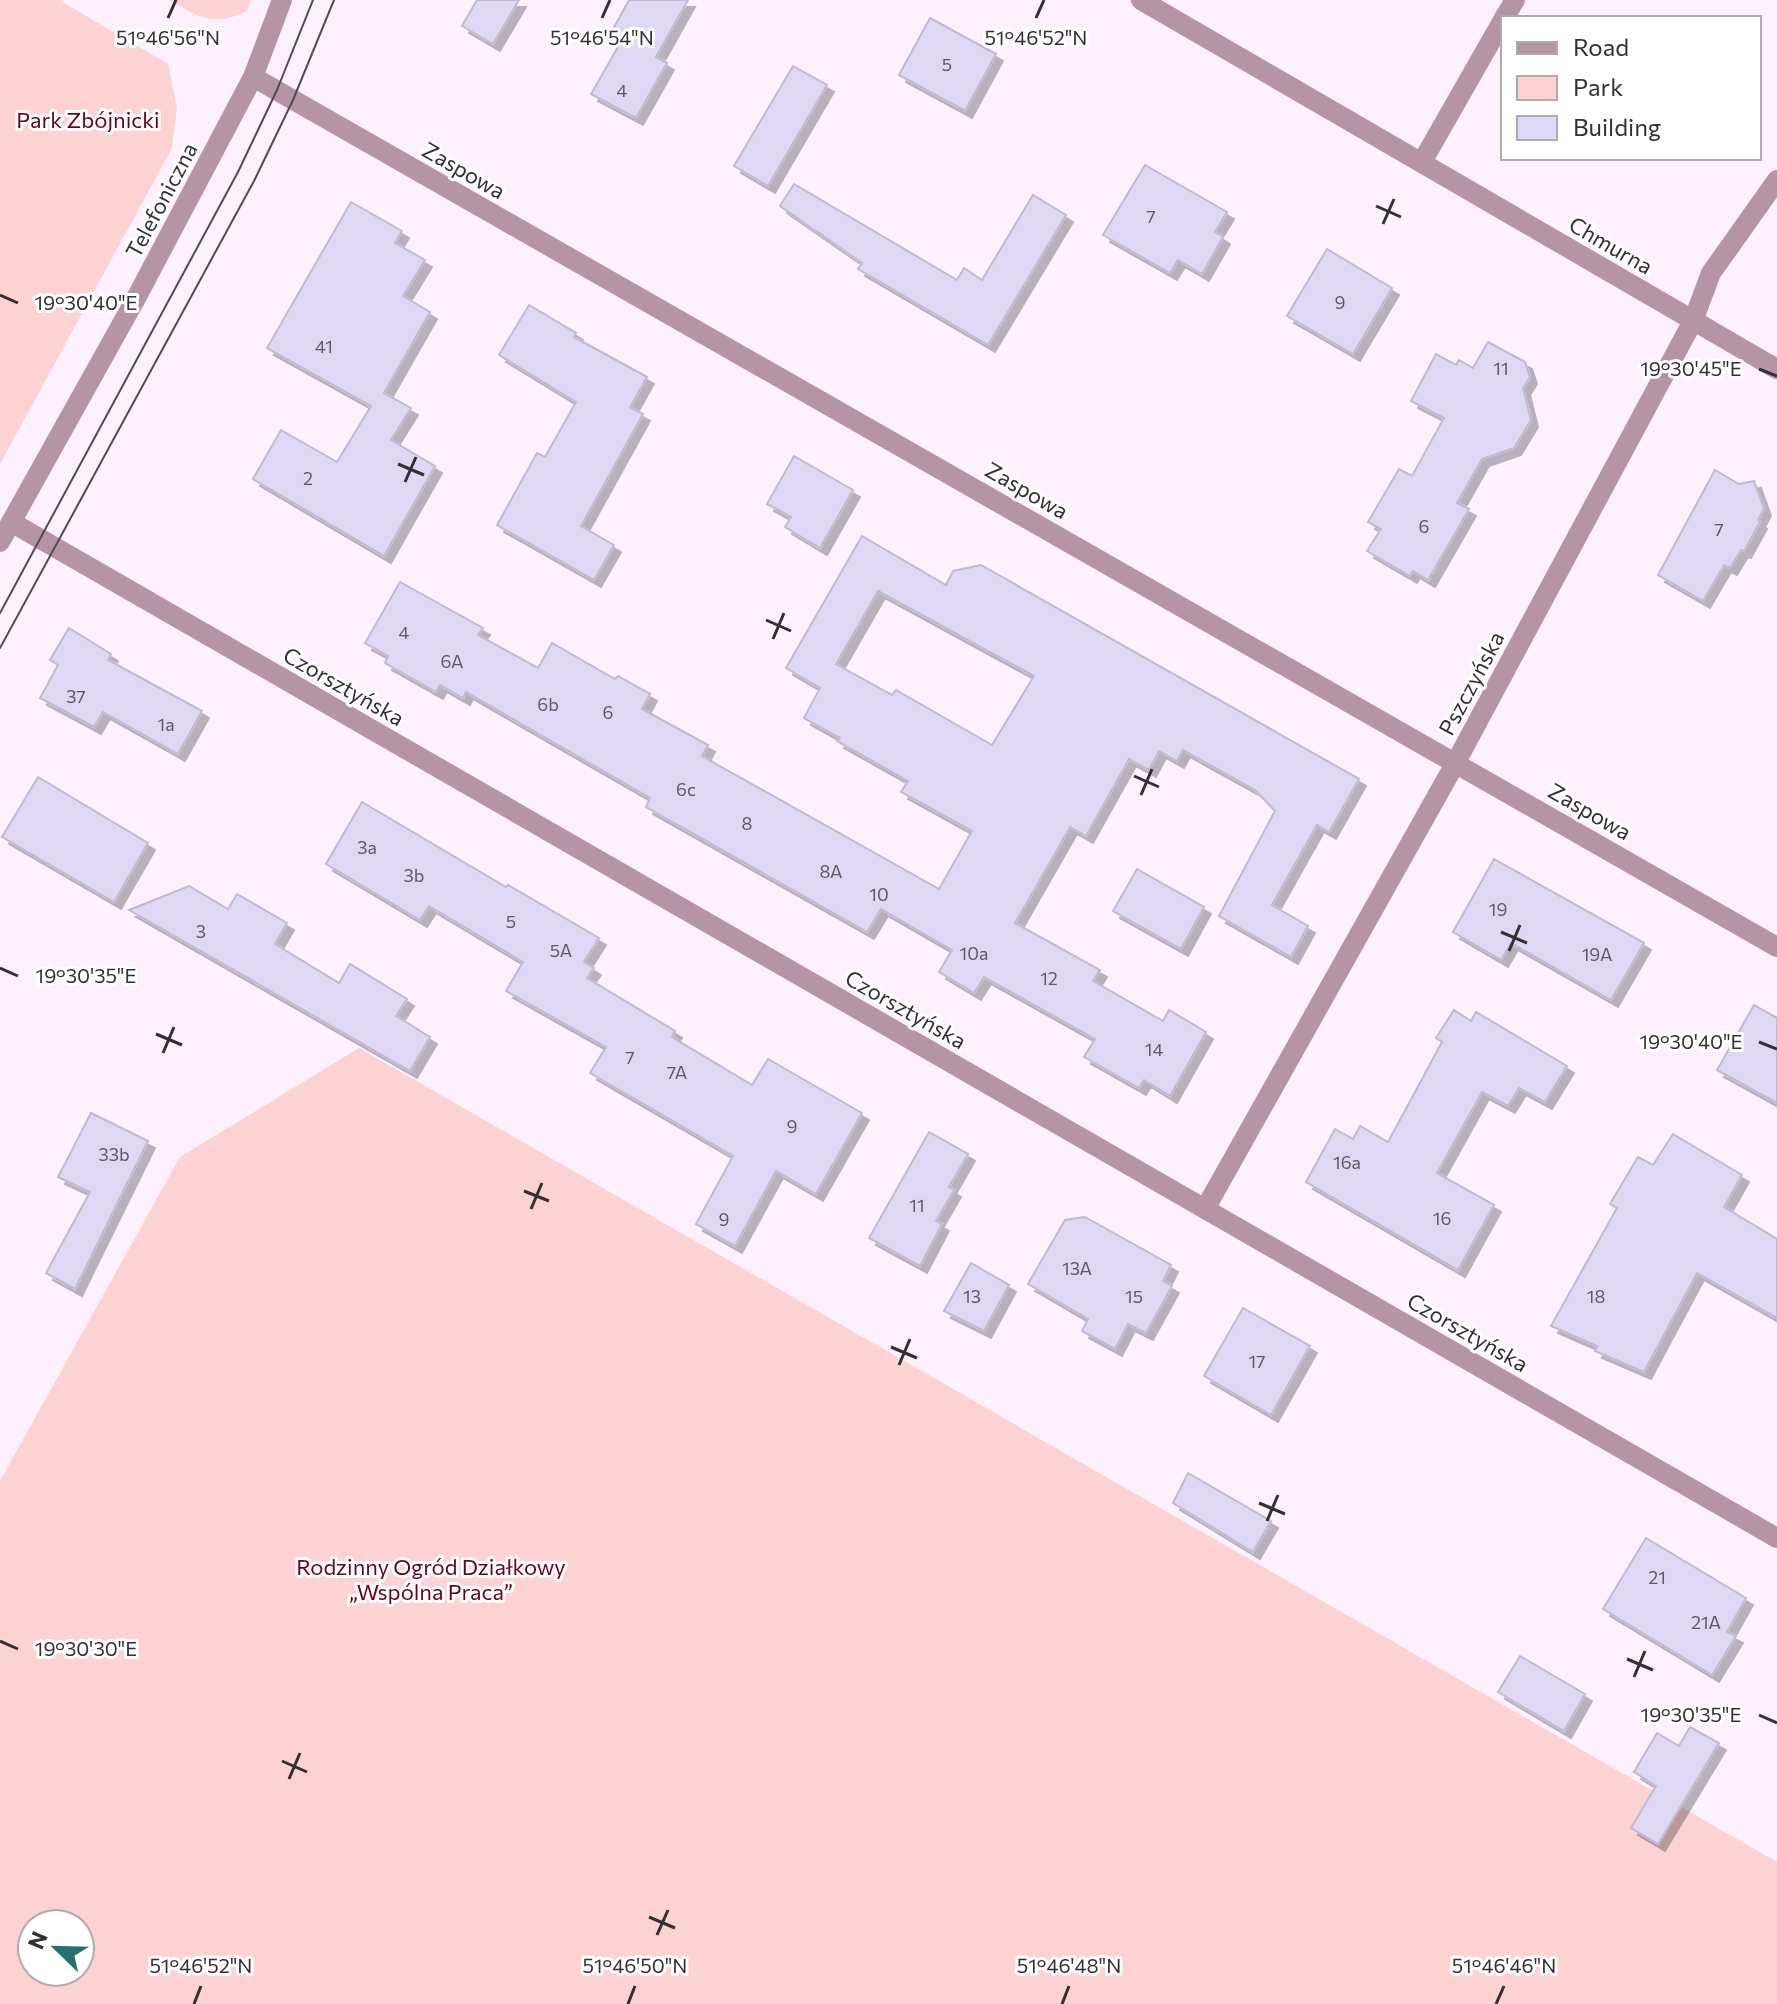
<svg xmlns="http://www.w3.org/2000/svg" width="1777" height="2004" font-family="Commissioner,sans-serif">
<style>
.green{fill:#fcd2d3;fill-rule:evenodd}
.building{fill:#dfd8f5;stroke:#c0bad1;stroke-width:2;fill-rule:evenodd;filter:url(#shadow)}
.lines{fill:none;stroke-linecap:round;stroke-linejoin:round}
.minor{stroke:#b594a3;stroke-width:20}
.tertiary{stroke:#b594a3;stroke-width:20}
.tram{stroke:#524b53;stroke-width:2}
.ticks{fill:none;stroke:#342e35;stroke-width:3}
.labels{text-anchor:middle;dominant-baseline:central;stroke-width:6;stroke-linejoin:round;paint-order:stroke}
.number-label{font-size:18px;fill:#5f5865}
.park-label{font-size:22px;fill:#67021d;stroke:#fff}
.street-label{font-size:22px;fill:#342e35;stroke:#fff}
.ticks-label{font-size:20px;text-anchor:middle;fill:#342e35;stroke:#fff;stroke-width:6;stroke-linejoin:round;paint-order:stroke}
</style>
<defs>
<filter id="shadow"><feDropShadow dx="7" dy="7" stdDeviation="0" flood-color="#0004"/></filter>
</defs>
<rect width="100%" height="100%" fill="#fcf1fd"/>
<g class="green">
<polygon points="0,0 59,0 168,64 177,108 172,148 0,464"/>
<path d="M170,0H251L247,11C213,27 200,18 170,0Z"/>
<path d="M359,1048L1777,1862V2004H0V1481L180,1157ZM32,1924H80V1972H32Z"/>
</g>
<g class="building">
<polygon points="477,0 519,0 493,44 462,26"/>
<polygon points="629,0 688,0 656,57 667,63 636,118 591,94 622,40 611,33"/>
<polygon points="930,18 996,54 965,111 899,75"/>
<polygon points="793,66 827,85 768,186 734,166"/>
<polygon points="1145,165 1227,212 1215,232 1223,237 1202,274 1178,260 1170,273 1103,235"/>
<polygon points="794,184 957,280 964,268 982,280 1033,195 1066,215 988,345 858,269 862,263 780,206"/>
<polygon points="351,202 402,231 395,243 425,260 403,296 430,312 384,393 411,408 391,440 435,466 384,556 253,479 281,430 337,462 371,406 267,348"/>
<polygon points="1327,249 1392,288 1353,354 1287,316"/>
<polygon points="529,305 576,333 574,337 647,377 630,407 643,414 581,526 614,545 594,580 497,525 537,453 545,457 576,402 499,355"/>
<polygon points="1488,342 1525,362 1530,377 1523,388 1531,420 1514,448 1482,459 1457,503 1469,509 1428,580 1413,571 1410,576 1367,551 1381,529 1368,522 1399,469 1412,476 1444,418 1411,401 1436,354 1456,365 1459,360 1473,368"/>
<polygon points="794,456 853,490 820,548 785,527 791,517 767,504"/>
<polygon points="1715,470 1739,484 1754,481 1764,509 1758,520 1760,522 1744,551 1741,550 1730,568 1724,565 1703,601 1658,575"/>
<path d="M862,536L946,585L953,571L981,565L1359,779L1329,832L1317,825L1272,905L1308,926L1291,957L1219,916L1275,811L1255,790L1183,750L1177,761L1159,751L1149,770L1129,759L1086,836L1070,827L1015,923L1100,970L1093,981L1163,1021L1169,1010L1206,1032L1170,1096L1144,1080L1139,1088L1084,1057L1095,1039L984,977L974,993L939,972L952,950L881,909L867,932L646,807L650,798L466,692L463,698L440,685L436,692L385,663L388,656L365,643L400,582L483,628L478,635L538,668L552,643L615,679L618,676L650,694L642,709L708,745L702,756L939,889L972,831L901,792L908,781L837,741L840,738L804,718L820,688L786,668ZM878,591L1034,676L992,745L896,690L892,695L836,664Z"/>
<polygon points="69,628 111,654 108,660 202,711 178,754 103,712 94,727 40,698 58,665 50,660"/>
<polygon points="38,777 148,843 114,902 2,837"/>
<polygon points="362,802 506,887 508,885 599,938 584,962 594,968 587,978 675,1031 672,1037 752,1085 768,1059 862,1113 816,1194 776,1171 735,1246 696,1224 733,1156 590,1073 606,1047 506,991 523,962 429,906 420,920 326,864"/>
<polygon points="1494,859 1644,943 1611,1000 1511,943 1501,960 1453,932"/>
<polygon points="1137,869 1204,907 1181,949 1113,911"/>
<polygon points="189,886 228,909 237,894 287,923 275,944 339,983 350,964 407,999 396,1016 430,1037 410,1071 129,910"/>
<polygon points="1754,1005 1777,1018 1777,1103 1717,1070"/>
<polygon points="1454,1010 1471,1021 1476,1012 1567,1066 1545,1102 1519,1088 1508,1106 1482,1092 1437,1173 1494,1205 1458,1270 1306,1182 1335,1129 1353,1139 1360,1126 1388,1142 1442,1042 1436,1038"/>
<polygon points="91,1113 148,1141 75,1289 46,1273 90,1192 58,1177"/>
<polygon points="929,1132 968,1154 949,1187 954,1190 936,1221 942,1224 920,1266 869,1238"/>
<polygon points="1673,1134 1742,1175 1724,1207 1777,1239 1777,1318 1697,1273 1644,1372 1595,1351 1597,1346 1551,1326 1617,1208 1610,1204 1638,1157 1653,1165"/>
<polygon points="1085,1217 1171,1265 1163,1281 1172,1286 1146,1333 1128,1324 1115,1349 1082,1331 1088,1319 1028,1284 1065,1220"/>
<polygon points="971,1263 1009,1285 984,1331 944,1311"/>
<polygon points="1243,1308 1310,1346 1271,1415 1204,1376"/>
<polygon points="1188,1473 1271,1521 1253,1552 1173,1503"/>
<polygon points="1646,1538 1746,1598 1727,1632 1736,1636 1712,1675 1603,1609"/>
<polygon points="1520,1656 1585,1694 1564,1731 1498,1692"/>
<polygon points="1690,1727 1719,1743 1658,1844 1631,1828 1656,1786 1634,1772 1657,1733 1679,1746"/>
</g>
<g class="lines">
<g class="minor">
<polyline points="1141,0 1777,369"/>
<polyline points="1504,18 1515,0"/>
<polyline points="253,77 1777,947"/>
<polyline points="1422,162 1503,20"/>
<polyline points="11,522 1777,1538"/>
<polyline points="1205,1209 1456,762 1693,321 1711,273 1777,180"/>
</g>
<polyline class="tertiary" points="0,542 134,302 253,77 282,0"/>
<g class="tram">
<polyline points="0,613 238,172 277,90 313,0"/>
<polyline points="0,648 254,181 293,100 334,0"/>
</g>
</g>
<path class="ticks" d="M168,18L176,0M602,18L610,0M1036,18L1044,0M1376,206L1401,217M1383,224L1394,199M0,295L18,303M1759,369L1777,376M398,464L424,475M405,482L416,457M766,620L791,631M773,639L784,613M1134,776L1159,787M1141,795L1152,769M1501,932L1527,943M1509,951L1520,925M0,968L18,976M156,1034L182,1045M1759,1042L1777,1049M163,1053L174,1027M524,1191L549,1201M531,1209L542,1183M891,1347L917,1358M899,1365L910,1339M1259,1503L1285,1514M1267,1521L1278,1495M0,1641L18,1649M1627,1659L1653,1670M1634,1677L1645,1651M1759,1715L1777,1723M282,1761L307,1772M289,1779L300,1753M649,1917L675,1928M657,1935L668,1910M194,2004L201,1986M628,2004L635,1986M1062,2004L1069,1986M1496,2004L1504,1986"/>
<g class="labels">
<g class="number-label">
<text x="947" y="64">5</text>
<text x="622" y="90">4</text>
<text x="1151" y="216">7</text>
<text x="1340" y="302">9</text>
<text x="324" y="346">41</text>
<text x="1501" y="368">11</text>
<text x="308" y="478">2</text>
<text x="1424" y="526">6</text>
<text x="1719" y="529">7</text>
<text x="404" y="632">4</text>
<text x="452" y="661">6A</text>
<text x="76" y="696">37</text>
<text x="548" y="704">6b</text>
<text x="608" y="712">6</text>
<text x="166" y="724">1a</text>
<text x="686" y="789">6c</text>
<text x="747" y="823">8</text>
<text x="367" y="847">3a</text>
<text x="831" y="871">8A</text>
<text x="414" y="875">3b</text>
<text x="879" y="894">10</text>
<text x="1498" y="909">19</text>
<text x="511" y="921">5</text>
<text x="201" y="931">3</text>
<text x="561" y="950">5A</text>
<text x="974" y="953">10a</text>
<text x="1597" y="954">19A</text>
<text x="1049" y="978">12</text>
<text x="1154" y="1049">14</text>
<text x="630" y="1057">7</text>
<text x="677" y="1072">7A</text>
<text x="792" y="1126">9</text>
<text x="114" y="1154">33b</text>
<text x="1347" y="1162">16a</text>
<text x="917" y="1205">11</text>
<text x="1442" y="1218">16</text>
<text x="724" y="1219">9</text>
<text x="1077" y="1268">13A</text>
<text x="972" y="1296">13</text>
<text x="1134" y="1296">15</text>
<text x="1596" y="1296">18</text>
<text x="1257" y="1361">17</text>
<text x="1657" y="1577">21</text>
<text x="1706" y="1622">21A</text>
</g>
<g class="park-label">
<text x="88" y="119">Park Zbójnicki</text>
<text x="431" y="1566">Rodzinny Ogród Działkowy<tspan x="431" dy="25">„Wspólna Praca”</tspan></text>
</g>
<g class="street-label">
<text transform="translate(464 170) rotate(30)">Zaspowa</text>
<text transform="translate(161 200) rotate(-62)">Telefoniczna</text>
<text transform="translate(1611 245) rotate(30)">Chmurna</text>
<text transform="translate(1027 490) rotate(30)">Zaspowa</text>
<text transform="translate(1471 683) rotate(-62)">Pszczyńska</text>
<text transform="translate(344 686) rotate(30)">Czorsztyńska</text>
<text transform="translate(1590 811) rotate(30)">Zaspowa</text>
<text transform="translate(906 1009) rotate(30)">Czorsztyńska</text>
<text transform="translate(1468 1332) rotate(30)">Czorsztyńska</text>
</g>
</g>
<g class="ticks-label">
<text x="602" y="45">51°46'54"N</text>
<text x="1036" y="45">51°46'52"N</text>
<text x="168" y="45">51°46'56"N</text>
<text x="86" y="310">19°30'40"E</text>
<text x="1691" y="376">19°30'45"E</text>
<text x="86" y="983">19°30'35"E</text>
<text x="1691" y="1049">19°30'40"E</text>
<text x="86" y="1656">19°30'30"E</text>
<text x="1691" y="1722">19°30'35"E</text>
<text x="201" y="1973">51°46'52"N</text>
<text x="635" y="1973">51°46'50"N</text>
<text x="1069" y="1973">51°46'48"N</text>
<text x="1504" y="1973">51°46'46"N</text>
</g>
<rect x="1501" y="16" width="260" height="144" fill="#ffffff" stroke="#aeabae" stroke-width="2"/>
<rect x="1517" y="42" width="40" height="12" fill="#b594a3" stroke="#aeabae" stroke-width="2"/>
<text x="1573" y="56" font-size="24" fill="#342e35">Road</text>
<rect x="1517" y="76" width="40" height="24" fill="#fcd2d3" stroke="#aeabae" stroke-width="2"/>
<text x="1573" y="96" font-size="24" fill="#342e35">Park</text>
<rect x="1517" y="116" width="40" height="24" fill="#dfd8f5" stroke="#aeabae" stroke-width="2"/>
<text x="1573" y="136" font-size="24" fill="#342e35">Building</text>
<g transform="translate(56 1948) rotate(293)"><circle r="38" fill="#ffffff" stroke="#aeabae" stroke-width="2"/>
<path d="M0-6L14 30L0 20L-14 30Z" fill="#26716d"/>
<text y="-12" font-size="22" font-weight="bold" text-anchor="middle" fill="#342e35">N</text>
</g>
</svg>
